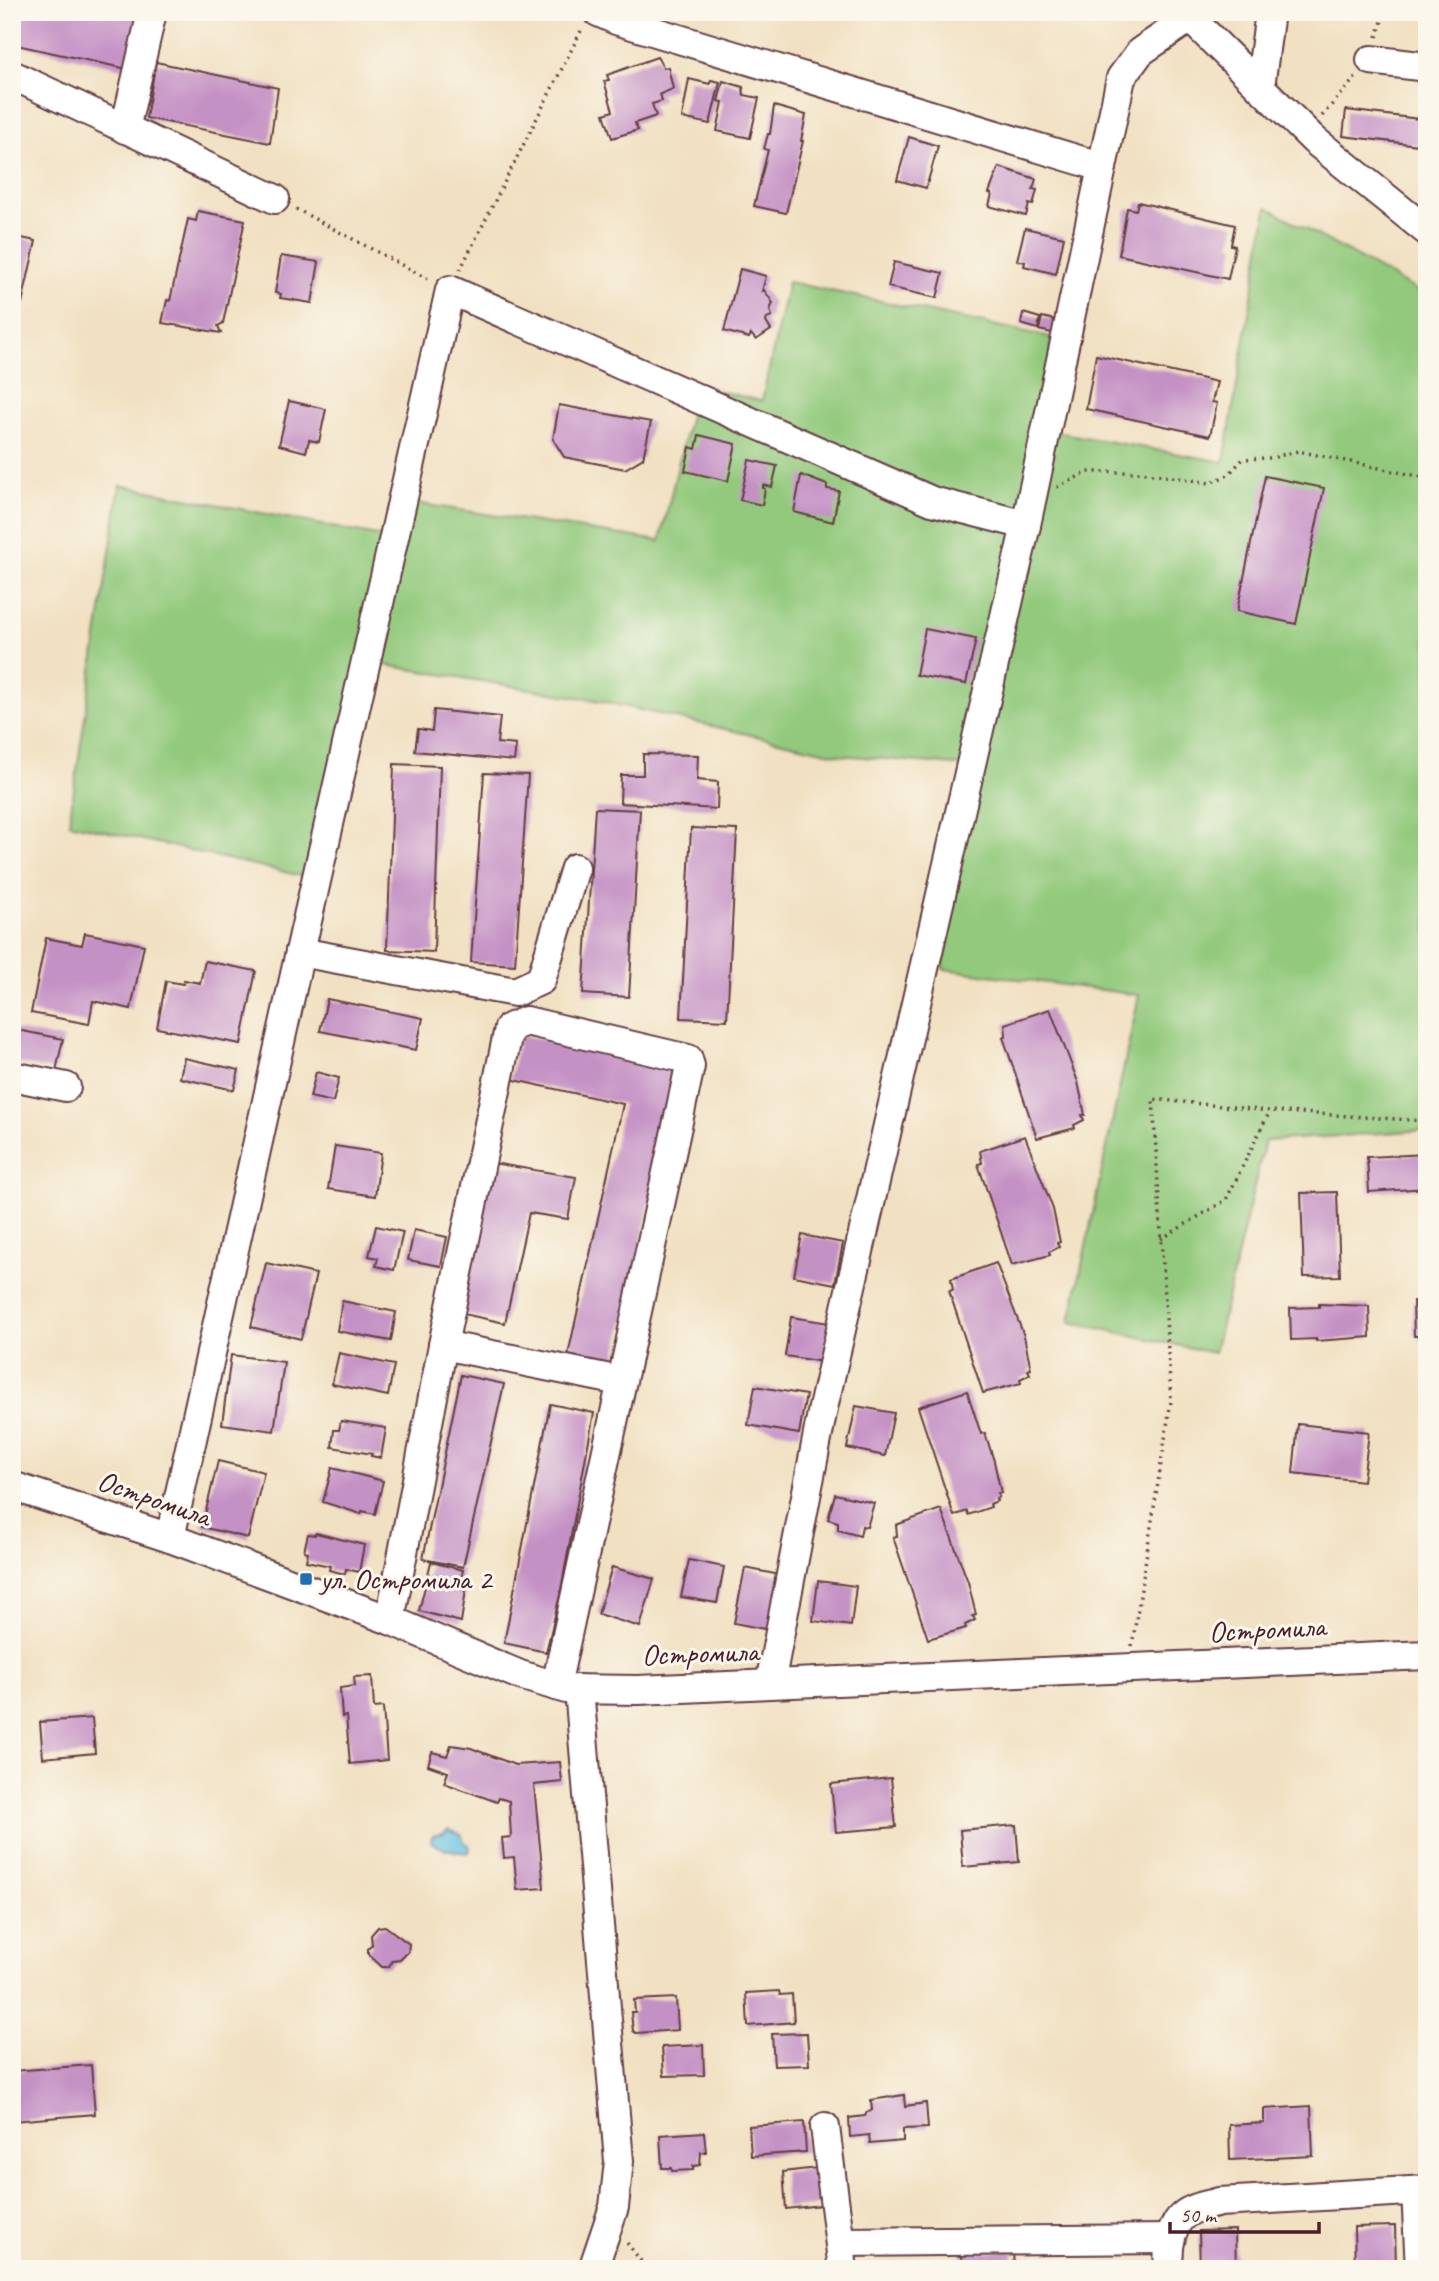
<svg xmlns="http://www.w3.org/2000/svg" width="1439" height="2281" font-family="Caveat,sans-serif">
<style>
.green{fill:#92c97c;stroke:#6e7454;stroke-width:2}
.water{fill:#67c4e5;stroke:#587288;stroke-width:2}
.building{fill:#c491c5}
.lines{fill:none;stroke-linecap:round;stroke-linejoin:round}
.minor-casing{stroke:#633c42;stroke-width:32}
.path{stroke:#633c42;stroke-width:3.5;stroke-dasharray:2 5;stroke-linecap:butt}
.minor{stroke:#fff;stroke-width:28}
.poi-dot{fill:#1f6fb2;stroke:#fbf7ec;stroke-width:2.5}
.labels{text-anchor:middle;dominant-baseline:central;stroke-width:6;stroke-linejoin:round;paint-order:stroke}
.street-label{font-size:30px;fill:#4a1f2b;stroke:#fbf7ec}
.poi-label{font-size:30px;fill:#4a1f2b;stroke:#fbf7ec;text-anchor:start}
</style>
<rect width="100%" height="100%" fill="#fbf7ec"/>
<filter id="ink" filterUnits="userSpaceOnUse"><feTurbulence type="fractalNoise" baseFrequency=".0143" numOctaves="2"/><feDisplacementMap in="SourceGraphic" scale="14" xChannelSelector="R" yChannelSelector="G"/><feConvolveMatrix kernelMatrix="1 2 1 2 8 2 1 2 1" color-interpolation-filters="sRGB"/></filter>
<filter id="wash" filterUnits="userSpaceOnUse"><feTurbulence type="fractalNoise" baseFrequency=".00686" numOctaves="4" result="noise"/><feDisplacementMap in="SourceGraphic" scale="28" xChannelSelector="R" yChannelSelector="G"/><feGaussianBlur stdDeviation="1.57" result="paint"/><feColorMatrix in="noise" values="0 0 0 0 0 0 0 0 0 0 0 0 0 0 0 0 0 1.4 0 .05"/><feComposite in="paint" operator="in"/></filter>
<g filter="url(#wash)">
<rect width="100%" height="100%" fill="#f1e0c1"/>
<!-- green -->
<path class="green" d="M1267,207l160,89v834l-162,11 -51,212 -144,-31 69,-327 -196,-26 34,-202 -137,-12 -239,-54 -222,-37 -60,216 -250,-57 51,-338 272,54 9,-38 259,40 37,-155 65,15 26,-119 262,55 6,95 168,30z"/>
<!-- water -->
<path class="water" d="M448,1829l13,5 3,8 5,3 1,6 -3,2 -22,-4 -13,-6 -1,-4 2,-4 10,-2z"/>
<g id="blocks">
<!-- building -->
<g class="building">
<path d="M13,12h116l12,3 -9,55 -120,-26z"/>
<path d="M657,57l7,11 4,-1 5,22 -13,5 2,7 -10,3 4,12 -21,7 3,7 -26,8 -8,-24 9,-3 -9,-30 5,-1 -2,-5z"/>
<path d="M156,62l122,26 -8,55 -124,-25z"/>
<path d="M689,79l21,5 1,-4 9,2 -10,42 -28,-6z"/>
<path d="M723,81l20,6 1,8 15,3 -9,40 -33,-7 6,-29 -5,-1z"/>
<path d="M774,106l32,9 -5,26h2l-17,72 -32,-7 14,-56 -4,-1 4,-15h2z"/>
<path d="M1346,110l81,10v26l-84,-10z"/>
<path d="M909,137l29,9 -12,42 -29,-8z"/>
<path d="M999,167l37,12 -3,10 4,1 -4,15 -4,-1 -3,12 -37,-10 3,-12 -3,-1z"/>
<path d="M1138,202l97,23 -4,20 4,1 -7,33 -109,-24 8,-47 9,2z"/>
<path d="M198,211l47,9 -22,103 -5,3 3,7 -59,-10 5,-23 3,1 18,-82 8,2z"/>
<path d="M1025,228l39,9 -8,37 -32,-8 1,-4 -8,-2z"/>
<path d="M12,236l24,5 -14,62 -10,-2z"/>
<path d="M281,256l38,6 -7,41 -32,-5 1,-4 -6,-1z"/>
<path d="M894,262l49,11 -6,25 -49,-11z"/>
<path d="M740,269l26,7 -4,15 2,-1 9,13 -3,7 2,6 -5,2 -1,4 5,8 -15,10 -5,-6 -2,4 -25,-7z"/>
<path d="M1023,313l17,5 -2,11 -17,-5z"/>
<path d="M1042,317l18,4 -3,13 -18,-4z"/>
<path d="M1096,355l121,27 -5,20 5,1 -7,33 -124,-27z"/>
<path d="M289,401l37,8 -7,33 -10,-2 -3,12 -27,-7z"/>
<path d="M559,405l92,17 -8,36 -18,11 -61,-12 -11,-18z"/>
<path d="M699,435l37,9 -8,37 -43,-10 5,-24 6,2z"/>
<path d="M749,460l28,6 -5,21 -9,-2v3l2,1 -3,16 -22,-5z"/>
<path d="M801,475l26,10v4l12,2 -6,31 -39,-10z"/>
<path d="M1265,476l59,12 -28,136 -59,-13z"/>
<path d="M925,629l51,10 -10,45 -50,-9z"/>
<path d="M434,710l66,7 -3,26 19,2 -2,16 -99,-10 3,-22 14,2z"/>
<path d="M643,754l55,1 -1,25 21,2 -1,27 -97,-6 1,-28h22z"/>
<path d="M394,764l46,2 -6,186 -47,-2z"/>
<path d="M484,773l44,2 -13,190 -44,-3z"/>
<path d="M595,808l45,2 -11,187 -46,-3z"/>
<path d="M12,815l5,1 -4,18h-1z"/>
<path d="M691,828l46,2 -10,190 -46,-2z"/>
<path d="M85,933l59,12 -13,64 -38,-8 -4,23 -58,-11 15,-75 36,7z"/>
<path d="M205,961l51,10 -15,73 -84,-16 9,-47 17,3 1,-4 16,3z"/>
<path d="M327,999l96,19 -7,32 -96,-19z"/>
<path d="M1050,1009l28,73 7,33h-3l2,5 -10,5 1,3 -38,10 -34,-101 3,-1 -1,-12z"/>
<path d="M12,1029l51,10 -7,32 -44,-9z"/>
<path d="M520,1035l159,34 -65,296 -46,-10 55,-251 -113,-25z"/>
<path d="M184,1058l55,12 -5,20 -54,-12z"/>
<path d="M316,1072l23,6 -6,24 -23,-5z"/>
<path d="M1025,1136l28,73 7,33 -3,1 2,4 -10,5 1,3 -38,10 -34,-101 4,-1 -2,-12z"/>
<path d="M335,1146l46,7 -6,43 -47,-7z"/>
<path d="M1427,1154v34l-58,4 -2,-35z"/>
<path d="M493,1163l83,14 -8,42 -39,-6 -24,110 -46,-10z"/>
<path d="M1337,1192l3,84 -36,1 -3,-84z"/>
<path d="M376,1226l27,6 -9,38 -18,-4 2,-8 -9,-2z"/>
<path d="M414,1230l33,7 -6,29 -33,-6z"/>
<path d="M802,1235l41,8 -8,41 -41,-8z"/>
<path d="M266,1263l50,11 -15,65 -50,-12z"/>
<path d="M996,1263l28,73 7,33 -3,1 2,4 -10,5 1,4 -38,10 -34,-102 4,-1 -2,-11z"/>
<path d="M342,1301l54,11 -5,29 -54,-10z"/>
<path d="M1413,1301h14v40h-7v-5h-6z"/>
<path d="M1319,1304l50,2 1,31 -54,4v-2l-25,1 -1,-32 29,-1z"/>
<path d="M791,1317l45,7 -6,39 -45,-7z"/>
<path d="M339,1353l55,12 -6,31 -56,-12z"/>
<path d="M231,1355l53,7 -10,69 -52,-7z"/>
<path d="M461,1375l43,9 -41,183 -40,-8z"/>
<path d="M755,1386l51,9 -7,39 -51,-9z"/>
<path d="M967,1391l14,43 4,-1 9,28 7,32h-3l1,4 -3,1 1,3 -7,3 1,3 -23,8 -1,-4 -13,5 -36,-109z"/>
<path d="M550,1404l44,9 -34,182 -14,57 -42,-9z"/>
<path d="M856,1406l38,7 -9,43 -38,-8z"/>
<path d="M341,1421l45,7 -5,30 -10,-2 1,-2 -40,-7 2,-17h5z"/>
<path d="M1298,1424l71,8 -6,49 -70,-8z"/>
<path d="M218,1461l46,11 -16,66 -46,-11z"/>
<path d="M332,1468l51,13 -8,33 -13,-3 -1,3 -38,-12z"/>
<path d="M835,1494l39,9 -7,24 -5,-1 -2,10 -22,-6v-8l-10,-3z"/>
<path d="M941,1509l27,73 8,33 -3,1 2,4 -10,5 1,3 -38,11 -35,-102 4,-1 -1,-11z"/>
<path d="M316,1533l48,12 -5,27 -13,-3 -1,5 -16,-4 1,-4 -24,-5 2,-9 -4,-1 4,-17 7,1z"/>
<path d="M689,1560l35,7 -7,36 -36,-6z"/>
<path d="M431,1562l32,8 -4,19 7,1 -5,32 -42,-11z"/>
<path d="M612,1567l42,12 -14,48 -42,-13z"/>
<path d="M745,1568l35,7 -10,55 -36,-7z"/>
<path d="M818,1581l38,5 -5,40 -38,-5z"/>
<path d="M372,1676l2,32 9,-1 4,53 -37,4 -4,-48 -4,1 -2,-29 15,-2 -1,-9z"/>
<path d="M92,1718l3,35 -52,5 -3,-36z"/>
<path d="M451,1745l20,3 44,17 45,-3 2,20 -28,3 10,103 -27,2 -3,-33 -10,1 -2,-20 9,-1 -2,-36 -10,-3 -2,4 -53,-19 4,-11 -20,-7 4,-13 15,4z"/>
<path d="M891,1778l5,49 -60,5 -5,-48z"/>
<path d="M1016,1825l3,37 -56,5 -3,-37z"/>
<path d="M385,1926l24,18 -1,8 -8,8 -8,1 -4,6h-6l-14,-13v-5l4,-4 -1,-10 7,-8z"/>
<path d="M779,1991l1,4 12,-1 2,28 -46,4 -2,-33z"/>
<path d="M676,1998l2,32 -42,3 -3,-2 -2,-19h4l-1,-12z"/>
<path d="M807,2033l2,32 -35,1 -2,-32z"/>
<path d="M703,2045l1,30 -40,1 -2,-29z"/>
<path d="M91,2065l4,49 -82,7 -1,-50z"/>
<path d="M904,2095l1,11 21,-3 2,25 -25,1v12l-33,3 -1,-9 -19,2 -1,-19 16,-2 2,-4 5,-2 -1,-10z"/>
<path d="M1311,2106l2,50 -83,4 -1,-35 35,-2v-14z"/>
<path d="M804,2122l2,30 -55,4 -2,-30z"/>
<path d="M704,2132l2,20h-5l-1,13 -7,1v4l-21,1 -1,-3h-9l-2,-33z"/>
<path d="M817,2168l4,37 -35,4 -3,-37z"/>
<path d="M1395,2226l1,43h-41l-1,-42z"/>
<path d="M1235,2230l1,38 -36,1 -1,-38z"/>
<path d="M1013,2250l1,19h-52l-1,-15z"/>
</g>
</g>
</g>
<g filter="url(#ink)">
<use href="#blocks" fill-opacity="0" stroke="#633c42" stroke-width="2"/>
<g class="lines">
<!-- minor casing -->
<g class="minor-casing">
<g id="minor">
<path d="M598,12l18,8 486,147"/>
<path d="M1184,12l130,128 113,91"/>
<path d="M1371,60l56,7"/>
<path d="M12,75l263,124"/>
<path d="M1260,87l10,-75"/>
<path d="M125,129l27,-117"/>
<path d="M300,952l215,40 26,-12 34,-112"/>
<path d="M12,1076l54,11"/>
<path d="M443,1345l177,36"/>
<path d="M12,1486l158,52 220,82 130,55 46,14 72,1 789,-35"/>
<path d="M170,1538l130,-586 150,-662 482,211 94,24"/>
<path d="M390,1620l53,-275 66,-317 17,-7 162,38 2,7 -134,620"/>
<path d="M770,1684l53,-276 203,-883 95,-447 19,-26 50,-34"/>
<path d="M579,1689l40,472 -5,46 -21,62"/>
<path d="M825,2127l18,142"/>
<path d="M1416,2191l4,78"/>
<path d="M840,2242l330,-3"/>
<path d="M1169,2269c-2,-21 1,-50 23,-59 8,-4 18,-5 27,-8l208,-12"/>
</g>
</g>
<!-- path -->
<g class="path">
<path d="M1377,37l8,-25"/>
<path d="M1322,116l34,-39"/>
<path d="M296,209l136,72"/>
<path d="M460,270l123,-243"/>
<path d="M1057,487l31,-15h53l69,11 18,-8 15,-16 28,-1 27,-7 129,27"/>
<path d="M1161,1239l65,-39 44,-89"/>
<path d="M1132,1646l39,-245 -18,-302 117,12 157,10"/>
<path d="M627,2243l20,26"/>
</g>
<!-- minor -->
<use href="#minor" class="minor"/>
</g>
</g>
<!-- markers -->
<rect class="poi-dot" x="299" y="1572" width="14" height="14" rx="3.5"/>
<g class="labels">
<!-- street labels -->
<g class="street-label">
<text transform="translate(154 1498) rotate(19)">Остромила</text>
<text transform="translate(1267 1629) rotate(-3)">Остромила</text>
<text transform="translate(700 1653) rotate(-2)">Остромила</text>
</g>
<!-- poi labels -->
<g class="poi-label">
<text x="320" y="1579">ул. Остромила 2</text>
</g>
</g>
<!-- margin -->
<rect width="1439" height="2281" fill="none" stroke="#fbf7ec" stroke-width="42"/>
<!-- scale -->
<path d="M1170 2222v10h149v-10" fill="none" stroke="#4a1f2b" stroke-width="3.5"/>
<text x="1180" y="2222" font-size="21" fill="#4a1f2b" stroke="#fbf7ec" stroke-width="5" paint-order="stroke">50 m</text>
</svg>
